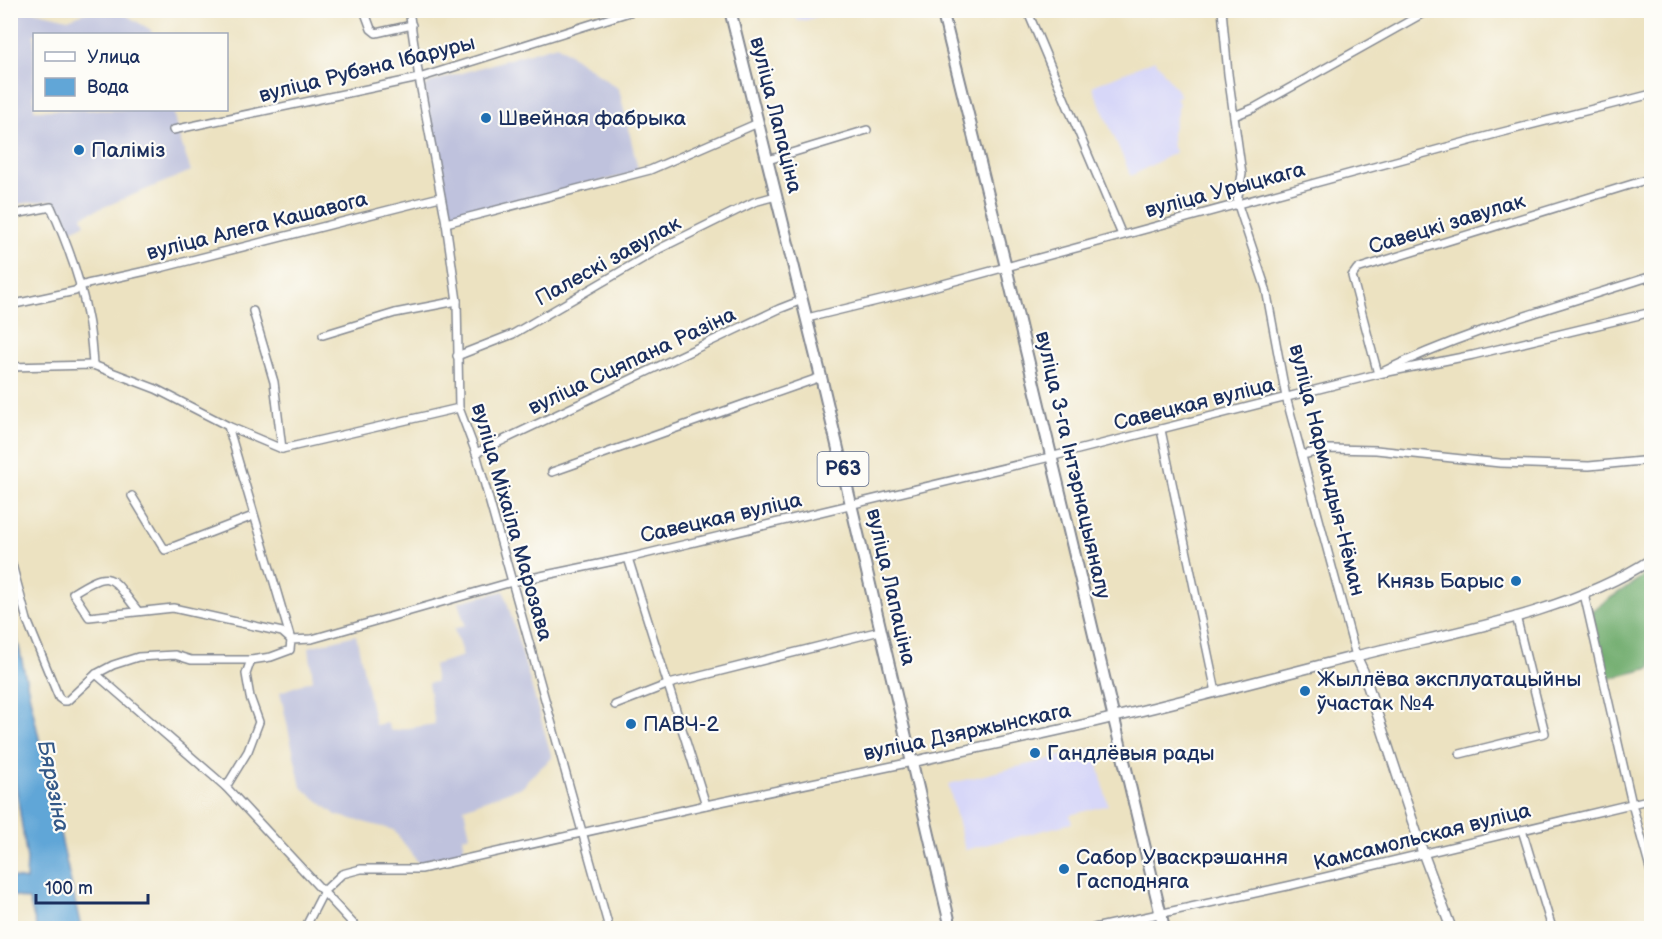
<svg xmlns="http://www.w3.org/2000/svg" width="1662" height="939" font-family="'Balsamiq Sans',sans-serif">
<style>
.built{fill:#d7d7f8}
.industrial{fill:#bfc2dd}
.forest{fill:#6daa6b;stroke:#446c64;stroke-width:1.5}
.water{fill:#61a6d7;stroke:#3e6a9a;stroke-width:1.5}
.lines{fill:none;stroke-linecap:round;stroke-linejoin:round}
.minor-casing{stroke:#848890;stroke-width:10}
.tertiary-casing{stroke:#848890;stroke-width:12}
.primary-casing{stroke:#848890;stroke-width:14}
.minor{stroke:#fff;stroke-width:7}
.tertiary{stroke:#fff;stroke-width:9}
.primary{stroke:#fff;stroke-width:10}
.poi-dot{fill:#1f6fb2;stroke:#fdfcf7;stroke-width:2}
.labels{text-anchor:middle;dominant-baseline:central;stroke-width:4.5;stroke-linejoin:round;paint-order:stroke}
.shield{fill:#fdfcf7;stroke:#5f6c8c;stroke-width:1.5}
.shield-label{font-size:20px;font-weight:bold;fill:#1b2f5e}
.street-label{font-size:21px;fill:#1b2f5e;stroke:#fdfcf7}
.poi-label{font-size:21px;fill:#1b2f5e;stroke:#fdfcf7;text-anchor:start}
.water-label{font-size:22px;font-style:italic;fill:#345988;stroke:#fdfcf7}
</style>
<rect width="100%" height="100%" fill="#fdfcf7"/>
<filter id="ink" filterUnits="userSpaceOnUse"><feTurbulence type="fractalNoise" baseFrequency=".0167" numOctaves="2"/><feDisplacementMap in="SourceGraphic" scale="12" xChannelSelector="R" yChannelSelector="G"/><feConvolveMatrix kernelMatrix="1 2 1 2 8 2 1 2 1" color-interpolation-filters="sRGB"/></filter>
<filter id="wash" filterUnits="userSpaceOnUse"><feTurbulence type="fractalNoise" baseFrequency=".008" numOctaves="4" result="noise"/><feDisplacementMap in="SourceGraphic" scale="24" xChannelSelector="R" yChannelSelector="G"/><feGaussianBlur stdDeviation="1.35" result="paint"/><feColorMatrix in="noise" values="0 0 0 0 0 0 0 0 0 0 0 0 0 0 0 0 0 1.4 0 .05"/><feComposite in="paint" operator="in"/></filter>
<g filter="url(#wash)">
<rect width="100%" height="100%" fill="#ece2c1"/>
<!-- built -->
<g class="built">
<path d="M793,11v-1l42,1 -28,9 -10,1z"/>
<path d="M1155,60l26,36 -5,1 3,7 -7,30 1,14 3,4 -45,24 -39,-90z"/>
<path d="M1094,748l14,57 -38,10 2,8 -107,27 -17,-66z"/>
</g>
<!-- industrial -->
<g class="industrial">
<path d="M10,11h24l34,8 22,-8h29l32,19 1,4h-118v76h139l5,24 13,37 -109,45 3,8 -18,8 -14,-32 -42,5z"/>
<path d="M557,45l62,44 19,80 -11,6 -177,43 -26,-129 4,-6z"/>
<path d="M504,591l48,167 -24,21 -4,7 -60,22 6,27 -8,3 3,15 -46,11 -25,-34 -58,-15 -35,-28 -21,-95 33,-12 -4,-33 47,-12 19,90 12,-2 4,8 44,-7 -7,-41 8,-1 -3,-17 30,-9 -9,-27 11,-4 -7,-23z"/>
</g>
<!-- forest -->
<path class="forest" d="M1651,571v97l-44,11 -16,-68z"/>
<!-- water -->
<path class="water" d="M11,597l2,7 -1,12 69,312h-44l-8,-28 -18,-5v-18l15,3 1,-20 -17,-114z"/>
</g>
<g filter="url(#ink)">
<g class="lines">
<!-- minor casing -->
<g class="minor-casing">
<g id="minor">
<path d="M364,10l7,19 5,4 36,-8"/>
<path d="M409,10l10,68 27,145 11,78 2,107 17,45 133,475"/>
<path d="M1027,10l95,225"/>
<path d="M1222,10l6,64 14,100 -5,28 29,87 20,108 70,259"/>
<path d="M1234,116l20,-8 175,-98"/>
<path d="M173,130l246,-52 217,-68"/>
<path d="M768,160l99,-30"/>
<path d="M1652,178l-295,91 -5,7 26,98c86,-43 181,-68 274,-98"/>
<path d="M10,215l41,-8c16,36 30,73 37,112 3,15 4,31 5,46"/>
<path d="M446,223l204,-53 108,-47"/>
<path d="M10,305l65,-14 6,-5 6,-2 77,-17 276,-70"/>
<path d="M253,311l21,71 8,67"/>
<path d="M807,318l107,-26 585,-159 153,-39"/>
<path d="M323,335l72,-22 62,-12"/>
<path d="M457,356l56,-22 148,-86 93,-46 22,-6"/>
<path d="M10,367l83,-2 63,24 72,37 54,23 177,-41"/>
<path d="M228,426l63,214"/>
<path d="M1161,430l55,262"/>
<path d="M476,453l303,-144 23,-9"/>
<path d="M1302,455l27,-6 47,1 124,13 89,3 63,-6"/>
<path d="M552,472l269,-95"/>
<path d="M132,496l33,54 88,-34"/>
<path d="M10,557l17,63 32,78 4,3h4l29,-27 17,-9 25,-8 37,-2 16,5h60l20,-3 19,-7 1,-10 21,-1 200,-57 116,-24 422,-101 328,-83 95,-19 179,-43"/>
<path d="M628,558l78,247"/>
<path d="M1584,594l48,210 20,72"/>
<path d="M138,611c-27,-33 -24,-44 -65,-18l16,24 84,-9 109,24 9,8"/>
<path d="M96,674l130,113 131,141"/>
<path d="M615,705l54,-21 211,-53"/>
<path d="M1460,754l85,-21 -29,-117"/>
<path d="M226,787l22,-36 11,-29 -9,-25 -4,-23 5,-14"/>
<path d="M1522,830l30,98"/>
<path d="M305,928l19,-37 18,-17 19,-5h60l285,-64 206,-43"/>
<path d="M1094,928l198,-43 360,-86"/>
</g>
</g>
<!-- tertiary casing -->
<g class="tertiary-casing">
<g id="tertiary">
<path d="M1356,656l7,15 60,182 28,75"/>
<path d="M912,762c67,-15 135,-28 203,-45 81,-19 161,-41 241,-61 96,-24 212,-42 296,-97"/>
</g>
</g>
<!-- primary casing -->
<g class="primary-casing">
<g id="primary">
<path d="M730,10l91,367 130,551"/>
<path d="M942,10l64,257 158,661"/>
</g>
</g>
<!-- minor -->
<use href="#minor" class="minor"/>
<!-- tertiary -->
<use href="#tertiary" class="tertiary"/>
<!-- primary -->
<use href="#primary" class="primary"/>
</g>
</g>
<!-- markers -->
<g class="poi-dot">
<circle cx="486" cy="118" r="6"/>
<circle cx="79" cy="150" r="6"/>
<circle cx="1516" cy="581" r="6"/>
<circle cx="1305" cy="691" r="6"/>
<circle cx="631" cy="724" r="6"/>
<circle cx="1035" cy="753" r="6"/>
<circle cx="1064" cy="869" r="6"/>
</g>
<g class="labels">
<!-- shield labels -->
<rect class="shield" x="817.5" y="452" width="51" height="34" rx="4.5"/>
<g class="shield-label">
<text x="843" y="469">Р63</text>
</g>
<!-- street labels -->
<g class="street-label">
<text transform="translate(367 69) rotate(-14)">вуліца Рубэна Ібаруры</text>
<text transform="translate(776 115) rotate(76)">вуліца Лапаціна</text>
<text transform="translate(1225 190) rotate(-15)">вуліца Урыцкага</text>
<text transform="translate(1447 224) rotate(-17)">Савецкі завулак</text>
<text transform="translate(257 226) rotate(-14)">вуліца Алега Кашавога</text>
<text transform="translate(608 261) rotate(-29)">Палескі завулак</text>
<text transform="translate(632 361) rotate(-25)">вуліца Сцяпана Разіна</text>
<text transform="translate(1194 404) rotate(-14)">Савецкая вуліца</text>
<text transform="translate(1073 465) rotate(77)">вуліца 3-га Інтэрнацыяналу</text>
<text transform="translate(1327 470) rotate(76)">вуліца Нармандыя-Нёман</text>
<text transform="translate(721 518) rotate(-13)">Савецкая вуліца</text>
<text transform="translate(512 522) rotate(74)">вуліца Міхаіла Марозава</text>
<text transform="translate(891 587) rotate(77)">вуліца Лапаціна</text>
<text transform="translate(967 732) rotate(-12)">вуліца Дзяржынскага</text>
<text transform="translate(1422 837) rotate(-14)">Камсамольская вуліца</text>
</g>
<!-- poi labels -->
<g class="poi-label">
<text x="498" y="118">Швейная фабрыка</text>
<text x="91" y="150">Паліміз</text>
<text x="1504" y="581" text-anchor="end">Князь Барыс</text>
<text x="1317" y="679">Жыллёва эксплуатацыйны<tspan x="1317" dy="24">ўчастак №4</tspan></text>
<text x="643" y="724">ПАВЧ-2</text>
<text x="1047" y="753">Гандлёвыя рады</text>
<text x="1076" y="857">Сабор Уваскрэшання<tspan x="1076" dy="24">Гасподняга</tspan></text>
</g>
<!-- water labels -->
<g class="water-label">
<text transform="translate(53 786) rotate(79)">Бярэзіна</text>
</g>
</g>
<!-- margin -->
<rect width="1662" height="939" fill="none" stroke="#fdfcf7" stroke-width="36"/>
<!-- legend -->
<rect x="33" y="33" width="195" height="78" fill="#fdfcf7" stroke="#a3aaba" stroke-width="1.5"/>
<rect x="45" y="52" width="30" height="9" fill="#ffffff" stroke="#a3aaba" stroke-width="1.5"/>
<text x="87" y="63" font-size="18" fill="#1b2f5e">Улица</text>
<rect x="45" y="78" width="30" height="18" fill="#61a6d7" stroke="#a3aaba" stroke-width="1.5"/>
<text x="87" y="93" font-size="18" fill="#1b2f5e">Вода</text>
<!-- scale -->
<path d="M36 894v9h112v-9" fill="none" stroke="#1b2f5e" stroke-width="3"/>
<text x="45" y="894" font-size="18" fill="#1b2f5e" stroke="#fdfcf7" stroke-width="4.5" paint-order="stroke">100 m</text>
</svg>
